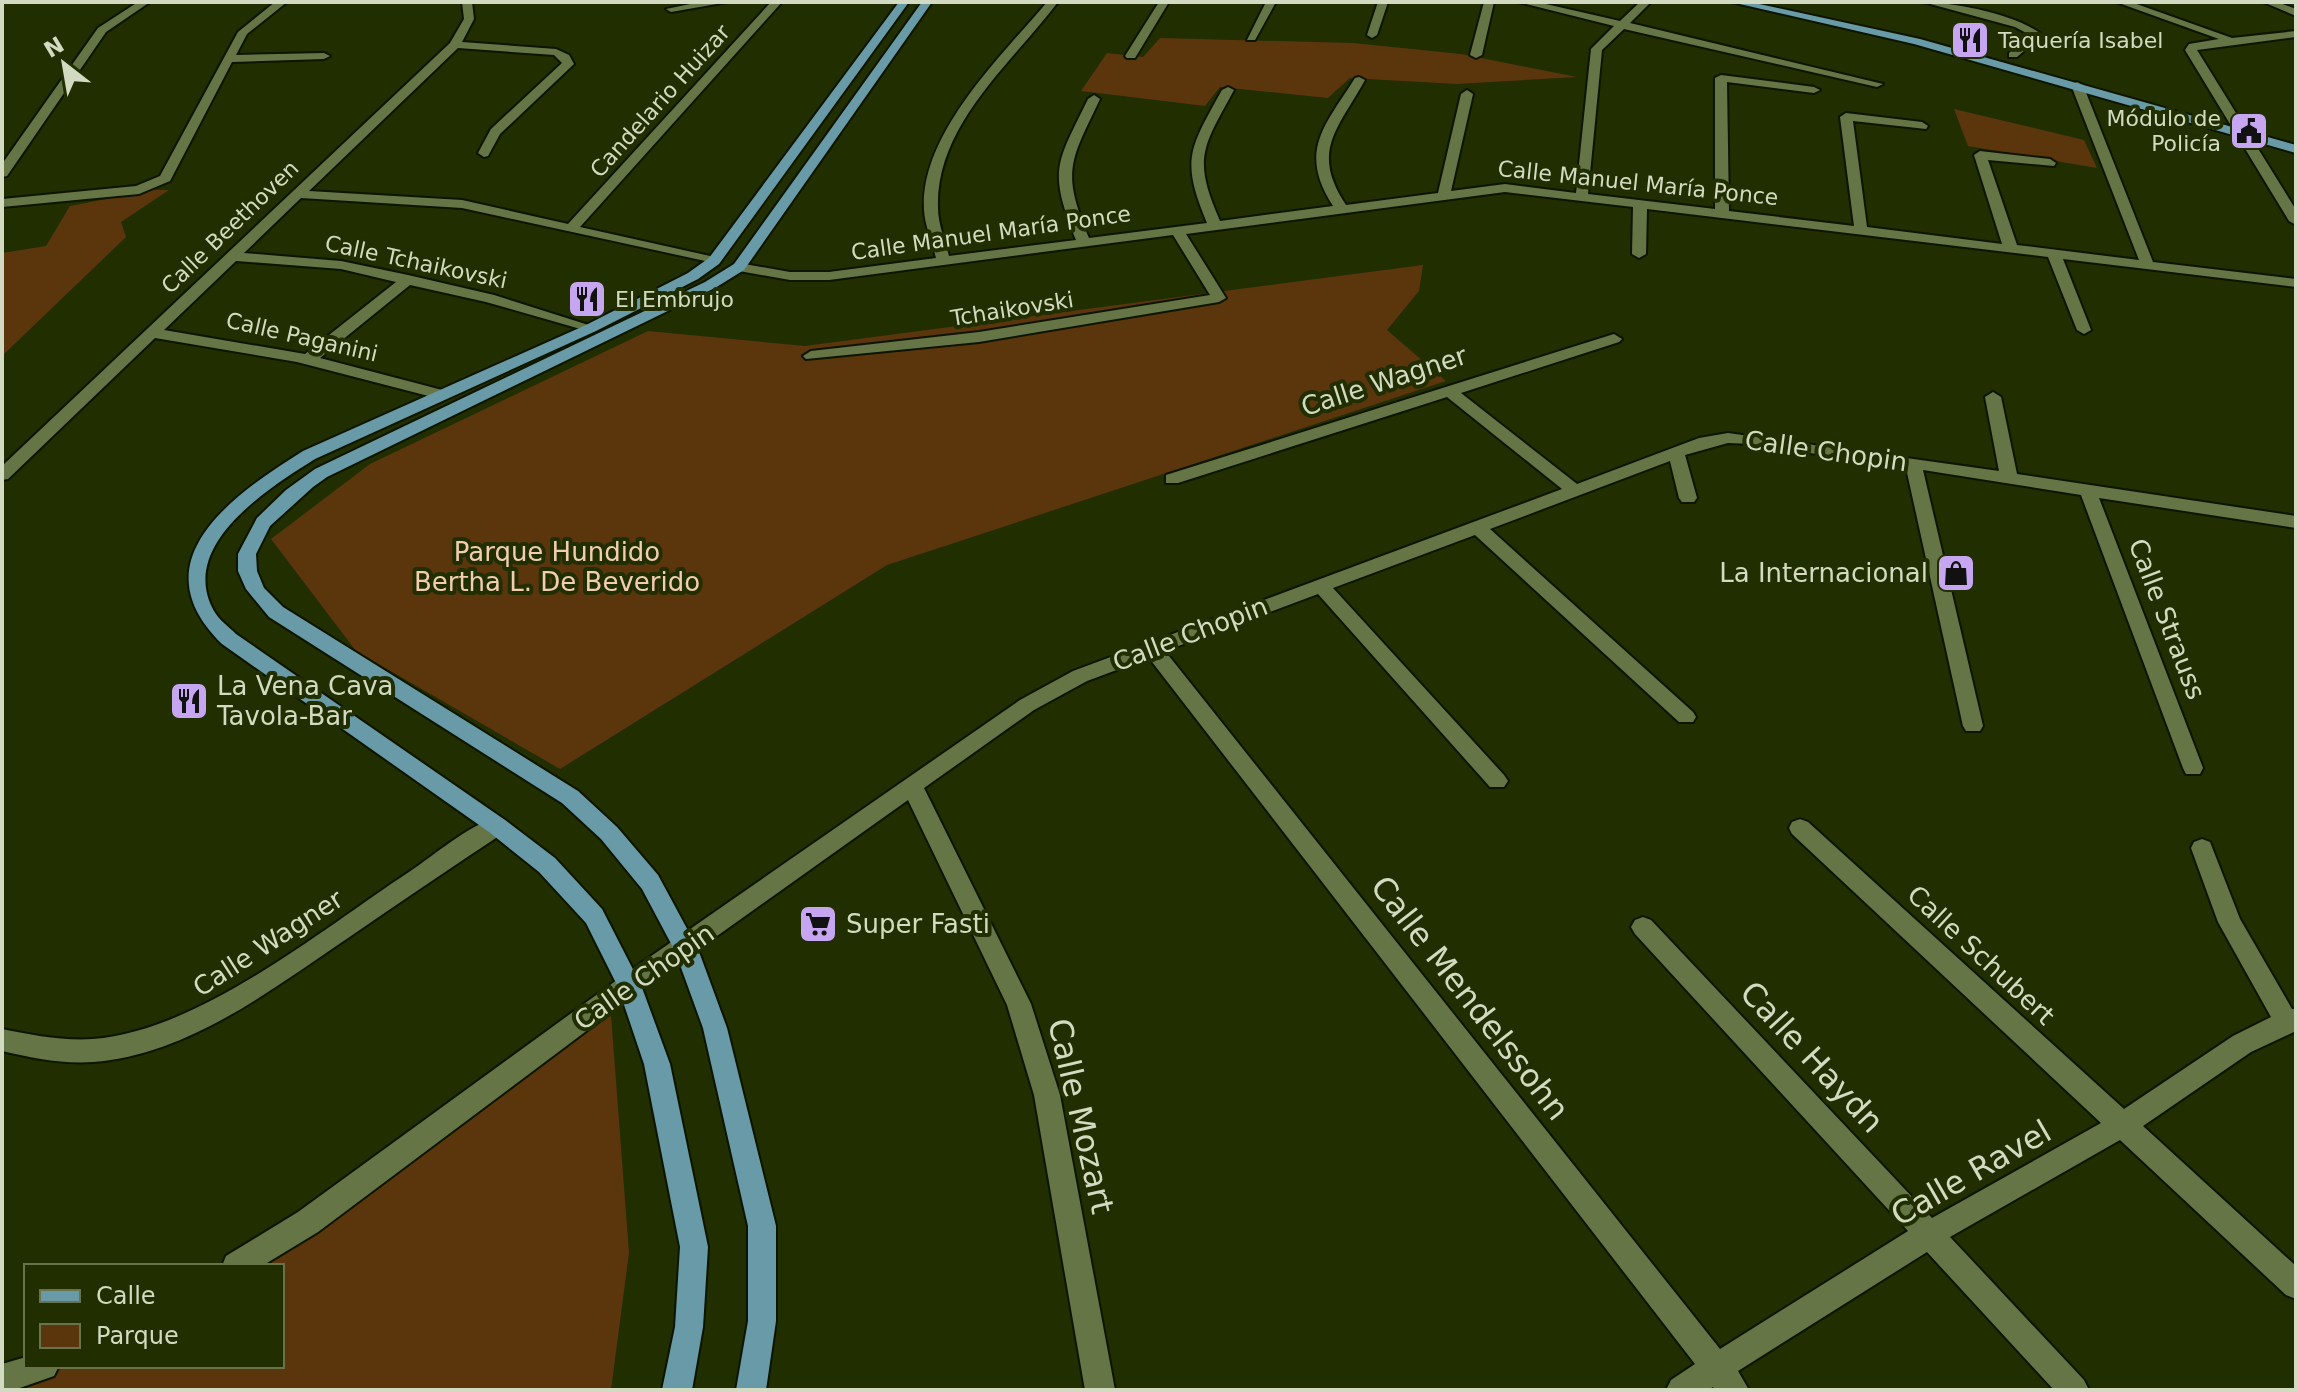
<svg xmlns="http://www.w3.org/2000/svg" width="2298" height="1392" font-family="'DejaVu Sans',sans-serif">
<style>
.green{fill:#5b360c}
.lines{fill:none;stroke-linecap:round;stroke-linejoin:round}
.minor-casing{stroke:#0d1400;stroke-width:4}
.major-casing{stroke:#0d1400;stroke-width:4}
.minor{fill:#657546;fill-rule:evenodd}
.major{fill:#699aa7;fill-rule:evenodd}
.labels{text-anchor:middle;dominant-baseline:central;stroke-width:8;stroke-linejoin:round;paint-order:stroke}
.far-poi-label{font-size:22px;fill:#d2dbc2;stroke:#212e00;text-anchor:start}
.far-street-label{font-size:22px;fill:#d2dbc2;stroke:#212e00}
.street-label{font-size:26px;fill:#d2dbc2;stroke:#212e00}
.park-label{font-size:26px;fill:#f2ceaf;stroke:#212e00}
.poi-label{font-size:26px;fill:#d2dbc2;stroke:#212e00;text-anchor:start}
.near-street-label{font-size:32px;fill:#d2dbc2;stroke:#212e00}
</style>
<rect width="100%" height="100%" fill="#212e00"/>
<!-- green -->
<g class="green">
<path d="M1160,38l193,5 108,11 116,23 -120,7 -107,-6 -22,20 -108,-11 -15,19 -124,-15 26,-38 36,4z"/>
<path d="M1954,109l130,31 13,28 -129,-22z"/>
<path d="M153,190h16l-48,32 5,15 -124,119v-103l44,-7 24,-40z"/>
<path d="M1423,265l-4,26 -32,39 59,51 -559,184 -327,204 -204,-118 -85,-112 99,-75 278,-133 157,15z"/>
<path d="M611,1015l18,238 -18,137h-589l-13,-4 37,-20h236v-100h-66z"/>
</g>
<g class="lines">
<!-- minor casing -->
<g class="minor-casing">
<g id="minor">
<path d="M138,2h12l-44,30 -99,144 -5,1v-13l96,-136z"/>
<path d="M275,2h12l-40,32 -11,21 88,-2 6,3 -6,3 -92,3 -62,119 -31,13 -137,13v-8l134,-13 24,-10 78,-144z"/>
<path d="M462,2h10l2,17 -12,23 94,7 13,6 5,9 -74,70 -12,22 -4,1 -6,-4 13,-24 71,-66 -8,-8 -96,-7 -149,143 153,9 106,24 203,-222h11l-202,225 139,31v6l-257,-56 -161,-10 -57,55 97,8 67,14 86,20 104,33 -7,4 -105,-30 -76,-17 -90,73 126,33 2,3 -8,5 -143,-37 -142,-24 -147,141 -6,1v-14l448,-423 14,-24zM236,261l105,8 55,13 -91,72 -141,-24z"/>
<path d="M700,2h28l-57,10 -5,-3z"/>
<path d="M1047,2h11c-45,60 -123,123 -120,206 0,16 7,32 11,48l127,-16c-28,-71 -20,-75 12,-141l6,-4 6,4c-30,63 -39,72 -11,139l118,-15c-27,-64 -17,-75 15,-133l6,-3 6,3c-31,57 -42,68 -14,131l113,-15c-35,-55 -9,-79 22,-128l4,-1 6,3c-27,49 -55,71 -19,125l92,-12 23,-99 6,-4 6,4 -22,97 54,-7 71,9 15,-144 23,-23 -96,-24h19l83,19 20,-19h11l-21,21 253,61 -6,3 -253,-58 -22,21 -14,144 127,15v-131l6,-3 93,12 6,3 -6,3 -87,-11 2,129 125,15 -14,-109 6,-4 76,9 6,4 -2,3 -73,-8 14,106 135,17 -28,-89 6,-4 70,8 6,4 -2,3 -66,-6 29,85 122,15 -68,-175 6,-3 6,3 70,177 143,17v8l-233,-28 28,71 -7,4 -7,-4 -29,-73 -401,-48 -1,45 -7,4 -7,-4 1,-47 -128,-15 -319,42 40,64 -7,4 -240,40 -173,17 -3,-3 8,-5 168,-19 231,-37 -37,-60 -344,45h-39l-51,-9 -7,-4 7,-4 51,9h39l107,-14c-4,-16 -11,-32 -12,-48 -4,-77 78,-154 123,-208z"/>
<path d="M1159,2h10l-34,56h-8l-2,-2z"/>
<path d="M1266,2h10l-21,38h-8z"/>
<path d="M1378,2h10l-11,33 -5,3 -5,-3z"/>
<path d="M1484,2h10l-12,53 -6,3 -6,-3z"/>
<path d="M1923,2c30,0 96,13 119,33l-25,22h-8v-4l21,-18 -15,-8z"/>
<path d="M2116,2h15l101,36 64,-7v6l-99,13 99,160v15l-7,-4 -104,-171 4,-6 30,-5z"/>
<path d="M2263,2h14l19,7v7z"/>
<path d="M1614,334l8,5 -3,3 -158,51 116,91 122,-46 29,-5 271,38 -14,-74 8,-5 8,5 16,77 279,42v12l-197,-30 104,270 -3,6h-14l-3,-6 -102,-273 -158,-25 60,256 -3,5h-14l-3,-5 -57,-258 -154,-24 -24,-1 -43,12 12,43 -3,4h-12l-3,-4 -9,-37 -180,68 203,183 3,5 -3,5h-14l-204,-187 -142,53 171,187 4,6 -4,6h-14l-172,-193 -153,57 555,698 188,-118 -273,-297 -4,-7 4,-7 8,-3 8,3 281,298 169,-95 -309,-289 -3,-6 3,-6 8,-3 8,3 316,287 109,-73 38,-19 -53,-95 -27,-74 3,-6 8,-3 8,3 30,77 52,90h4v22l-45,21 -108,74 153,140v33l-10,-4 -166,-155 -170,97 134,143 5,10h-35l-127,-138 -189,119 11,19h-34l-2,-3 -5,3h-42l5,-10 24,-16 -546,-706 -62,23 -53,29 -110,78 107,216 29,91 55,295h-30l-51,-295 -27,-90 -99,-205 -271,193 -319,239 -56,34h-40l4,-10 72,-44 323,-235 399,-277 53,-29 489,-182 -115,-92 -269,86h-12v-8z"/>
<path d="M497,817l8,3 3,6 -3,6c-53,35 -105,70 -157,106 -76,51 -160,117 -255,124 -32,2 -61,-4 -91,-11v-22c30,6 60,12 91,10 106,-8 228,-109 316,-167 27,-18 57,-45 88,-55z"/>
<path d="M26,1357v9h33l-5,10 -40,14h-12v-26z"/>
</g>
</g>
<!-- major casing -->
<g class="major-casing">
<g id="major">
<path d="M899,2h10l-190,262 -21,15 -102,52 -281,128c-46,29 -138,86 -101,152 5,9 15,16 22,23l269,186 50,38 47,51 39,76 29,79 38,183 -5,80 -11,63h-30l13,-63 5,-80 -36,-183 -26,-77 -32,-64 -47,-51 -50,-40 -267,-188c-85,-83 11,-149 81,-193l283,-126 102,-52 21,-15z"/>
<path d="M922,2h10l-188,268 -29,18 -388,189 -14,10 -43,39 -14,28 1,17 7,17 19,19 295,184 39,36 41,48 40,74 29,79 49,198v95l-10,69h-30l12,-69v-95l-45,-198 -28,-77 -33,-62 -41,-50 -39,-36 -293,-186 -23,-28 -8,-18v-17l19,-36 29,-28 29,-21 390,-187 29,-18z"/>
<path d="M1731,2h19l170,37 376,106v8l-382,-109z"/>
</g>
</g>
<!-- minor -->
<use href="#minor" class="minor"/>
<!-- major -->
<use href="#major" class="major"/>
</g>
<!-- icons -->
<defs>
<g id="restaurant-square" transform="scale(2)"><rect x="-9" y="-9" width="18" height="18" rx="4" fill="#c6a6f0" stroke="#212e00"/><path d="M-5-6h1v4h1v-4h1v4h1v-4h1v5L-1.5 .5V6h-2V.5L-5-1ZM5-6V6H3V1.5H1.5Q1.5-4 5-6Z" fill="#111"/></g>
<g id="civic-square" transform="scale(2)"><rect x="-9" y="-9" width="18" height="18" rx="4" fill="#c6a6f0" stroke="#212e00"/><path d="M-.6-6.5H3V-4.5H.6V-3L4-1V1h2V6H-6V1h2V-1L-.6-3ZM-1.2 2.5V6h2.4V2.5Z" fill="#111"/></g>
<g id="shop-square" transform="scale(2)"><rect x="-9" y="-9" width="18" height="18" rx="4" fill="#c6a6f0" stroke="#212e00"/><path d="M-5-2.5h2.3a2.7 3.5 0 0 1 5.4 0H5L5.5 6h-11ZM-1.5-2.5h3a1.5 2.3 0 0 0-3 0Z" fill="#111"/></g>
<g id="supermarket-square" transform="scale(2)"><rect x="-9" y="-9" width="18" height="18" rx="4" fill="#c6a6f0" stroke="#212e00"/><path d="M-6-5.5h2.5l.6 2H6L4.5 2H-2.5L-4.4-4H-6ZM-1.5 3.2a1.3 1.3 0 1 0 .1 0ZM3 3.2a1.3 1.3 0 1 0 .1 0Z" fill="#111"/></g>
</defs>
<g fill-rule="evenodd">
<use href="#restaurant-square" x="1970" y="40"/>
<use href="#civic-square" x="2249" y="131"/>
<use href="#restaurant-square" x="587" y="299"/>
<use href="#shop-square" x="1956" y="573"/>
<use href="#restaurant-square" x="189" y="701"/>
<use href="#supermarket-square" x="818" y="924"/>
</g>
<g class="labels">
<!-- far-poi labels -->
<g class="far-poi-label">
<text x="1998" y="40">Taquería Isabel</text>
<text x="2221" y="118" text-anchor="end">Módulo de<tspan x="2221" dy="25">Policía</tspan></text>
<text x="615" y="299">El Embrujo</text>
</g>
<!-- far-street labels -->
<g class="far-street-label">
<text transform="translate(660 101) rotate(-48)">Candelario Huizar</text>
<text transform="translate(1638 183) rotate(6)">Calle Manuel María Ponce</text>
<text transform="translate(230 227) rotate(-44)">Calle Beethoven</text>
<text transform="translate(991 233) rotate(-8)">Calle Manuel María Ponce</text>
<text transform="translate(416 262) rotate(12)">Calle Tchaikovski</text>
<text transform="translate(1012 309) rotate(-9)">Tchaikovski</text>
<text transform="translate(302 337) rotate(13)">Calle Paganini</text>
</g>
<!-- street labels -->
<g class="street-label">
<text transform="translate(1384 381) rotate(-18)">Calle Wagner</text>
<text transform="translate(1826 451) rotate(8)">Calle Chopin</text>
<text transform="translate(2167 619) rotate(69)">Calle Strauss</text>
<text transform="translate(1190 634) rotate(-21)">Calle Chopin</text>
<text transform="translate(268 943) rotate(-33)">Calle Wagner</text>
<text transform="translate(1981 955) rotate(43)">Calle Schubert</text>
<text transform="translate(644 977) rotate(-35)">Calle Chopin</text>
</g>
<!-- park labels -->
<g class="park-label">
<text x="557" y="552">Parque Hundido<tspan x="557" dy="30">Bertha L. De Beverido</tspan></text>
</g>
<!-- poi labels -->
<g class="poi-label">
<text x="1928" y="573" text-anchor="end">La Internacional</text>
<text x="217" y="686">La Vena Cava<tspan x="217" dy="30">Tavola-Bar</tspan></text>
<text x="846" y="924">Super Fasti</text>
</g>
<!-- near-street labels -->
<g class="near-street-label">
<text transform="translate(1470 998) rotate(52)">Calle Mendelssohn</text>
<text transform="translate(1812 1057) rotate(47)">Calle Haydn</text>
<text transform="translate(1081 1116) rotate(77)">Calle Mozart</text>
<text transform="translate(1971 1173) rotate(-30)">Calle Ravel</text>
</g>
</g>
<!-- border -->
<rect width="2298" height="1392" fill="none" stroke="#d2dbc2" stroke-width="8"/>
<!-- legend -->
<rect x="24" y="1264" width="260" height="104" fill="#212e00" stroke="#68734e" stroke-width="2"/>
<rect x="40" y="1290" width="40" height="12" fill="#699aa7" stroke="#68734e" stroke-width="2"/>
<text x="96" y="1304" font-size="24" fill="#d2dbc2">Calle</text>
<rect x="40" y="1324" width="40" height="24" fill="#5b360c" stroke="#68734e" stroke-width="2"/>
<text x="96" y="1344" font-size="24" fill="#d2dbc2">Parque</text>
<!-- north arrow -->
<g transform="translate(64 64) rotate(329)" stroke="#212e00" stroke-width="6" paint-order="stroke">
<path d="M0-6L14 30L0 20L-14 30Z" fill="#d2dbc2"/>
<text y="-12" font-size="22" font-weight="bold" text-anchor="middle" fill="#d2dbc2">N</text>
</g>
</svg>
